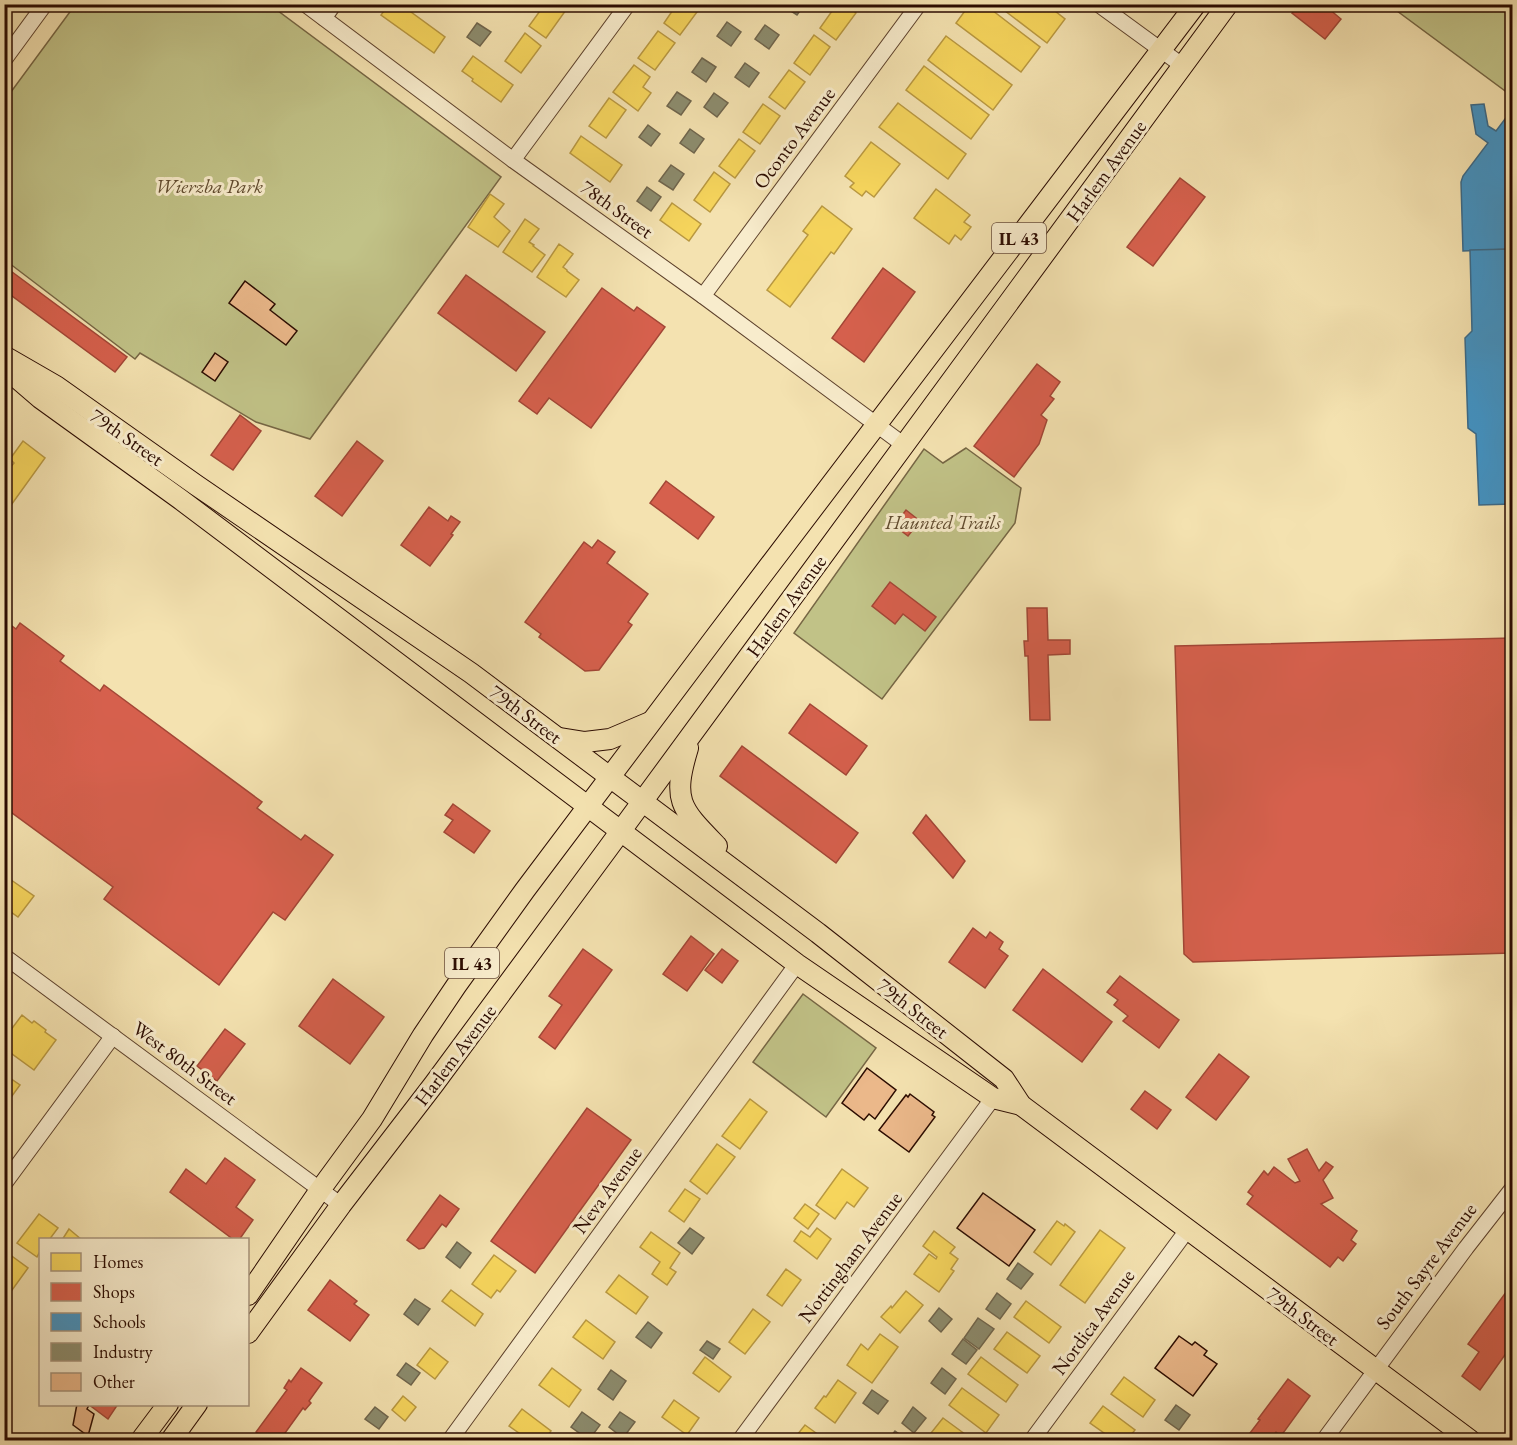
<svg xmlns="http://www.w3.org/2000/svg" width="1517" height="1445" font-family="'EB Garamond',serif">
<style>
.green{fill:#c1c287;stroke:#766644;stroke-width:1.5}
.homes{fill:#f6d55c;stroke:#b99840;stroke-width:1.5}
.shops{fill:#d6604d;stroke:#a34636;stroke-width:1.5}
.schools{fill:#4393c3;stroke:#3c6a88;stroke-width:1.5}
.industry{fill:#8c8c6e;stroke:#6f654d;stroke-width:1.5}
.building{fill:#ebb88a;stroke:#2b0b00;stroke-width:1.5}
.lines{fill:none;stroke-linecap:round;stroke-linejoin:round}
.minor-casing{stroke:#5d412c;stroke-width:17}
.major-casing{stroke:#2b0b00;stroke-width:22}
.minor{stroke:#f8eccc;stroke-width:15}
.major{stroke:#f4e2b0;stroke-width:20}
.labels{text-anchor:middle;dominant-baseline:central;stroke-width:6;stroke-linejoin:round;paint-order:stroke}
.shield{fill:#f8eccc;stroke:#684e3d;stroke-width:1.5}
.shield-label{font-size:18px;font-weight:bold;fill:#2b0b00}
.street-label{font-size:20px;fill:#2b0b00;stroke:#f8eccc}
.park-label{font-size:20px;font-style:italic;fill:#604b2f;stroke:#f8eccc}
</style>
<rect width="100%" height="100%" fill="#f4e2b0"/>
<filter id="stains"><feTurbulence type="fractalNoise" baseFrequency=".00333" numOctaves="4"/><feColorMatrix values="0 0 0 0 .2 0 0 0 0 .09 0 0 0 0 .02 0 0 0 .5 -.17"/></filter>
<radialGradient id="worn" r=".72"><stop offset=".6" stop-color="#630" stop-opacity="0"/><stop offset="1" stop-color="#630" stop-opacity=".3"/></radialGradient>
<!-- green -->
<g class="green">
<path d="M75,5h195l231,172 -191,262 -54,-17 -116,-69 -5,6 -130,-99v-160z"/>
<path d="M1389,5h123v91z"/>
<path d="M966,448l55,40 -6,35 -133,176 -88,-66 130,-184 19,14z"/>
<path d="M803,994l73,54 -50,69 -73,-55z"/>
</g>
<!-- homes -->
<g class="homes">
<path d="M389,4h11l45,33 -11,16 -53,-38z"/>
<path d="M545,4h13l8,6 -20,28 -17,-12z"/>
<path d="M677,4h18l5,4 -20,27 -16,-12z"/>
<path d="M837,4h8l11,9 -20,27 -16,-12z"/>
<path d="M970,4h14l56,43 -19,25 -65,-49z"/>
<path d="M996,4h50l19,15 -18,24z"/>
<path d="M658,31l17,12 -20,27 -17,-12z"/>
<path d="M525,33l16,13 -20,27 -16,-12z"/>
<path d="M814,35l16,12 -20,28 -16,-12z"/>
<path d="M946,36l66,49 -19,25 -65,-50z"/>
<path d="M473,56l40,29 -12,17 -29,-21 1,-2 -11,-8z"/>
<path d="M634,65l16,12 -7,10 8,6 -13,18 -25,-19z"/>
<path d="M924,66l65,49 -18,24 -65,-49z"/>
<path d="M789,70l16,12 -20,27 -16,-12z"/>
<path d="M609,98l17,12 -20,28 -17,-12z"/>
<path d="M898,103l68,51 -18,25 -69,-52z"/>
<path d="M763,104l17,12 -20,28 -17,-12z"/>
<path d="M581,136l41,29 -12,17 -40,-29z"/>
<path d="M739,139l16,12 -20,27 -16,-12z"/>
<path d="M871,142l29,22 -26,33 -8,-6 -4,5 -12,-9 4,-4 -9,-7z"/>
<path d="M714,172l16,12 -20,28 -16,-12z"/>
<path d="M936,189l34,26 -6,7 7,5 -10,13 -6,-5 -6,9 -35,-26z"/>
<path d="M490,194l14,10 -10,13 16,14 -12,16 -30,-20z"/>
<path d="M672,203l29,21 -12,17 -29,-21z"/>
<path d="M822,206l30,23 -18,25 -3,-2 -41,55 -23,-17 41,-55 -5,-4z"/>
<path d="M525,219l14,10 -10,13 5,3 -1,1 12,9 -13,17 -29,-20z"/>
<path d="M559,244l14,10 -10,13 4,3v1l12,9 -13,17 -29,-20z"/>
<path d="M23,441l22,17 -36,50 -5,-3v-30l10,-12 -4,-4z"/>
<path d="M4,875l30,21 -16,21 -14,-10z"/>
<path d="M22,1015l10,8 2,-2 12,9 -1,2 11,8 -22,30 -30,-22v-9z"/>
<path d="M4,1074l16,11 -16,22z"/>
<path d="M750,1099l17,13 -27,37 -18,-13z"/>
<path d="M717,1144l18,13 -28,37 -17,-13z"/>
<path d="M842,1169l26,19 -14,19 -7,-5 -12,17 -19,-14z"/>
<path d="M685,1189l15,10 -16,23 -15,-11z"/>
<path d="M805,1204l14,10 -11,15 -14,-11z"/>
<path d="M39,1214l19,14 -9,12h-9v11l-3,6 -20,-14z"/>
<path d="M1057,1221l7,5 1,-2 10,8 -24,33 -17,-13z"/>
<path d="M817,1228l14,11 -14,20 -23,-18 7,-10 9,6z"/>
<path d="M69,1229l13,11h-20z"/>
<path d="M1100,1230l25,18 -40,55 -25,-18z"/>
<path d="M934,1231l21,16 -5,6 8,6 -7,10 3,2 -15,21 -25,-18 15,-20 7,5 1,-2 -14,-11z"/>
<path d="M651,1232l29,21 -10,15 6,4 -9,13 -15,-11 8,-12 -20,-15z"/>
<path d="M9,1254l19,14 -21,29 -3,-2v-35z"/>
<path d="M494,1255l22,16 -16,21 -3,-2 -6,8 -19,-14z"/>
<path d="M786,1269l15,11 -19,26 -15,-11z"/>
<path d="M619,1275l29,22 -12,17 -30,-22z"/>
<path d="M451,1290l32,24 -8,12 -33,-25z"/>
<path d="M906,1291l17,14 -23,28 -19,-16 10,-11 1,2z"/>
<path d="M1026,1301l35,26 -12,16 -35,-26z"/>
<path d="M753,1309l17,13 -25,32 -16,-12z"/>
<path d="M586,1320l29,22 -12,17 -30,-22z"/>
<path d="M1007,1332l33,24 -13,17 -33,-24z"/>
<path d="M880,1334l18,13 -26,36 -25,-18 14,-21 7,6z"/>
<path d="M430,1348l18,14 -13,17 -18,-14z"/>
<path d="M705,1357l26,20 -12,15 -26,-19z"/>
<path d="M981,1357l37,28 -12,17 -38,-28z"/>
<path d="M552,1368l29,22 -12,17 -30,-22z"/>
<path d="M1124,1377l31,23 -12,17 -32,-23z"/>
<path d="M838,1380l18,13 -21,30 -20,-15 9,-12 2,1z"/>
<path d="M962,1388l37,27 -13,18 -37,-28z"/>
<path d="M403,1396l13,11 -11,14 -13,-11z"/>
<path d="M674,1400l25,18 -12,17 -25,-18z"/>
<path d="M1103,1406l32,24 -8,10h-13l-24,-17z"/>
<path d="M522,1409l29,22 -7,9h-15l-20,-14z"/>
<path d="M943,1418l30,22h-31l-11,-7z"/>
<path d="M805,1425l18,13 -2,2h-28z"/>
</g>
<!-- shops -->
<g class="shops">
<path d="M1299,4h24l18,15 -16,20 -33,-26z"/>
<path d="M1180,178l25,19 -52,69 -26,-19z"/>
<path d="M4,266l123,91 -12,15 -111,-82z"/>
<path d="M883,268l32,24 -51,70 -32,-24z"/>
<path d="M466,275l79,57 -29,39 -78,-58z"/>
<path d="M602,288l32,23 3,-4 28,20 -74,101 -42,-30 -12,16 -18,-13z"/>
<path d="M1037,364l23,18 -10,14 4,3 -13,16 6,5 -8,24 -25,33 -40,-31z"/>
<path d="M240,415l21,16 -28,39 -22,-15z"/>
<path d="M357,441l26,20 -41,55 -27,-20z"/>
<path d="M666,481l48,36 -16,22 -48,-36z"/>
<path d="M429,507l19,14 3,-5 9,6 -9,12 2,1 -23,31 -29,-21z"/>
<path d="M906,510l14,11 -12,15 -8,-6 3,-3 -6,-5z"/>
<path d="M598,540l17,12 -8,11 41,31 -20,28 4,3 -33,45 -14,1 -46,-34 2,-3 -16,-12 59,-80 8,6z"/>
<path d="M890,582l46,35 -11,14 -22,-17 -8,10 -23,-18z"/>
<path d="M1027,608h20l1,32h22v14l-22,1 2,65h-20l-2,-64h-3l-1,-15h4z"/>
<path d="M4,620l12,9 4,-6 44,33 -4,5 40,30 4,-6 158,117 -5,6 44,32 4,-5 28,20 -48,65 -12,-8 -54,73 -115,-86 9,-12 -109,-80z"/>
<path d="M1512,638v315l-319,9 -9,-8 -9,-308z"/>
<path d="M810,704l57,42 -21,29 -57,-42z"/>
<path d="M742,746l116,87 -22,30 -116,-87z"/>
<path d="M453,804l37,27 -16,22 -30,-21 9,-12 -8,-5z"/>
<path d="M926,815l39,46 -12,17 -40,-45z"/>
<path d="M973,928l13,10 4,-6 13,10 -4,7 9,7 -23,32 -36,-26z"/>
<path d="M691,936l23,18 -27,37 -24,-17z"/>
<path d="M583,949l29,21 -57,79 -16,-12 23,-32 -13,-9z"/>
<path d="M722,949l16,12 -16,22 -17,-13z"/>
<path d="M1043,969l69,53 -30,40 -69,-52z"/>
<path d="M1120,976l59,44 -20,28 -36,-27 5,-5 -14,-11 4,-5 -11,-8z"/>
<path d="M333,979l51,38 -34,47 -51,-38z"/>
<path d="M225,1029l20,15 -28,37 -20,-15z"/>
<path d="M1219,1054l30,23 -33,43 -30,-23z"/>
<path d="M1145,1091l26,19 -14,19 -26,-20z"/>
<path d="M587,1108l44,32 -96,133 -44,-32z"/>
<path d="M1307,1149l12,22 7,-9 7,5 -10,13 10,18 -12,6 36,27 -6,9 5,4 -13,17 -5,-4 -8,10 -83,-63 6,-8 -5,-4 16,-21 4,4 6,-8 21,16 5,-2 -12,-22z"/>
<path d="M225,1158l30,22 -19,27 17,13 -14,20h-5l-64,-48 16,-23 20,15z"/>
<path d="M440,1195l19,14 -13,18 -4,-3 -18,24 -5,1 -12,-9z"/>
<path d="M330,1280l27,21 -3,3 15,11 -19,26 -42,-31z"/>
<path d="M1512,1284v61l-32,45 -18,-14 17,-24 -11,-8z"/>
<path d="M301,1368l21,15 -13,18 2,2 -6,7 -2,-2 -23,32h-12l-12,-8 31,-42 -3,-2 5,-8 2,2z"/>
<path d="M1288,1379l22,17 -29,40 -5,-4 -6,8h-10l-10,-7 10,-13 -2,-1z"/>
<path d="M88,1404h30l-10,15z"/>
</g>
<!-- schools -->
<g class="schools">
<path d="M1484,104l4,22 8,5 9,-12 7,5v125l-49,2 -2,-69 2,-6 25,-33 -12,-9 -5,-29z"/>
<path d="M1512,249v255l-33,1 -3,-71 -8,-6 -3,-90 7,-7 -2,-81z"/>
</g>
<!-- industry -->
<g class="industry">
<path d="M784,4h21l-8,11 -14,-9z"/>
<path d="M727,22l14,10 -10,14 -14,-10z"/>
<path d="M477,23l14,9 -11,14 -13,-9z"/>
<path d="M765,25l14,10 -10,14 -14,-10z"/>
<path d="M702,58l14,9 -10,15 -14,-10z"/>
<path d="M745,63l14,10 -10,14 -14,-10z"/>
<path d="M677,92l14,9 -10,14 -14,-9z"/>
<path d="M714,93l14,10 -11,14 -13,-10z"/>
<path d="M648,125l12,9 -9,12 -12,-9z"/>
<path d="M690,129l14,10 -10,14 -14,-10z"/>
<path d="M671,165l13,9 -11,16 -14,-9z"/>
<path d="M647,187l14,10 -10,14 -14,-10z"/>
<path d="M690,1228l14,10 -12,16 -14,-11z"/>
<path d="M457,1242l14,11 -11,15 -14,-11z"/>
<path d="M1018,1263l15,11 -12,15 -14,-10z"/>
<path d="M997,1293l14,11 -11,15 -14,-10z"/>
<path d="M415,1299l15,10 -12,16 -14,-11z"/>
<path d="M939,1308l13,11 -11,13 -12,-11z"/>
<path d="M978,1318l16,11 -15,20 -15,-11z"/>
<path d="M648,1322l14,11 -11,15 -15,-11z"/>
<path d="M963,1339l14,11 -11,14 -14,-10z"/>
<path d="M707,1341l13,8 -7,10 -13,-9z"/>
<path d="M406,1363l14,10 -9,12 -14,-10z"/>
<path d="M942,1368l14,11 -11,15 -14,-11z"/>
<path d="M611,1370l15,11 -13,19 -15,-11z"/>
<path d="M872,1390l16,11 -10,13 -15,-11z"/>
<path d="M1176,1405l14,10 -11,15 -14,-10z"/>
<path d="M375,1407l13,10 -9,12 -14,-10z"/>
<path d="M913,1407l13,11 -12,15 -12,-10z"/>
<path d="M582,1412l18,13 -11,15 -18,-13z"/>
<path d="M620,1412l15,10 -12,16 -14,-11z"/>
<path d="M895,1431l13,9h-20z"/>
</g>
<!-- building -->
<g class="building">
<path d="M245,281l30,23 -5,6 27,21 -11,14 -57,-42z"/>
<path d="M215,353l13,9 -13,19 -13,-9z"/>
<path d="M867,1068l29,22 -21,29 -6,-5 -5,6 -22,-17z"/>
<path d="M910,1094l24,18 -2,3 3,2 -26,35 -30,-22 27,-35 2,2z"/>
<path d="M983,1193l52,37 -26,36 -52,-38z"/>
<path d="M1179,1336l13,9 3,-3 12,9 -3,4 13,9 -24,32 -38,-28z"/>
<path d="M77,1404h11l1,1 -2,4 7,5 -6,22 -15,-11z"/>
</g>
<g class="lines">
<!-- minor casing -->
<g class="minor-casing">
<g id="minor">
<path d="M305,4l208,156 190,136 201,149"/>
<path d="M1098,4l85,62"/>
<path d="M324,18l10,-14"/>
<path d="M4,60l41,-56"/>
<path d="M513,160l115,-156"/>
<path d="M703,296l216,-292"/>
<path d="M4,956l337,249"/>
<path d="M4,1184l109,-148"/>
<path d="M450,1440l347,-476"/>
<path d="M740,1440l253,-342"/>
<path d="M1032,1440l156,-211"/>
<path d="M1324,1440l142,-192 46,-59"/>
</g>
</g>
<!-- major casing -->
<g class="major-casing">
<g id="major">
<path d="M4,356l52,30 140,99 275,188 347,260 186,146 17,26 449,335"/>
<path d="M4,367l36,31 140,101 617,465 196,134 28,7"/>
<path d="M560,738l25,4 25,-3 40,-17"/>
<path d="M688,748c-16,53 -8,60 29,98"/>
<path d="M248,1295l72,-105 52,-71 51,-84 33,-49 69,-96 191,-254 480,-632"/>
<path d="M248,1333l93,-128 93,-121 175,-237 619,-843"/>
<path d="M141,1440l27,-36"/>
<path d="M171,1440l26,-36"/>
</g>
</g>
<!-- minor -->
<use href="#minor" class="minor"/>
<!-- major -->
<use href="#major" class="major"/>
</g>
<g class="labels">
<!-- shield labels -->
<g class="shield">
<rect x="992" y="223" width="54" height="30" rx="4.5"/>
<rect x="445" y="948" width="54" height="30" rx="4.5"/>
</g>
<g class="shield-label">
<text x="1019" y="238">IL 43</text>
<text x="472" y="963">IL 43</text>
</g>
<!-- street labels -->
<g class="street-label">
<text transform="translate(794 138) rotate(-53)">Oconto Avenue</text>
<text transform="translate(1106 171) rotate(-54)">Harlem Avenue</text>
<text transform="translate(617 209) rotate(36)">78th Street</text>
<text transform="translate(127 437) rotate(35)">79th Street</text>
<text transform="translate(786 606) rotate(-54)">Harlem Avenue</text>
<text transform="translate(526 714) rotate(37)">79th Street</text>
<text transform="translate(913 1008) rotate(38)">79th Street</text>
<text transform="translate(455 1055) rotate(-53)">Harlem Avenue</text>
<text transform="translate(185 1063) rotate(37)">West 80th Street</text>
<text transform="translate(607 1190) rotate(-54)">Neva Avenue</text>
<text transform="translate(850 1257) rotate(-53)">Nottingham Avenue</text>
<text transform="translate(1426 1266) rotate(-53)">South Sayre Avenue</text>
<text transform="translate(1303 1316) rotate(37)">79th Street</text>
<text transform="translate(1093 1322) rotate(-54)">Nordica Avenue</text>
</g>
<!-- park labels -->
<g class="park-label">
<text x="209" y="186">Wierzba Park</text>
<text x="943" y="522">Haunted Trails</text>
</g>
</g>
<!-- margin -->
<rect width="1517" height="1445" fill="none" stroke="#f4e2b0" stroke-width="24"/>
<rect x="6" y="6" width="1505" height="1433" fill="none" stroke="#2b0b00" stroke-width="3"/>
<rect x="12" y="12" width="1493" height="1421" fill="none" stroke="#2b0b00" stroke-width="1.5"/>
<!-- legend -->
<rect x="39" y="1238" width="210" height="168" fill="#f8eccc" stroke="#a6927a" stroke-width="1.5"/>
<rect x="51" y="1253" width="30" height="18" fill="#f6d55c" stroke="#a6927a" stroke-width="1.5"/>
<text x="93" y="1268" font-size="18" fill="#2b0b00">Homes</text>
<rect x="51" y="1283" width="30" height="18" fill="#d6604d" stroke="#a6927a" stroke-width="1.5"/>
<text x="93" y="1298" font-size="18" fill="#2b0b00">Shops</text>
<rect x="51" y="1313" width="30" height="18" fill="#4393c3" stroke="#a6927a" stroke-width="1.5"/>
<text x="93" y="1328" font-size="18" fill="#2b0b00">Schools</text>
<rect x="51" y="1343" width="30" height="18" fill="#8c8c6e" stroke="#a6927a" stroke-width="1.5"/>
<text x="93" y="1358" font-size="18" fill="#2b0b00">Industry</text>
<rect x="51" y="1373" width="30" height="18" fill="#ebb88a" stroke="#a6927a" stroke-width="1.5"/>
<text x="93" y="1388" font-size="18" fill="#2b0b00">Other</text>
<rect width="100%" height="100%" filter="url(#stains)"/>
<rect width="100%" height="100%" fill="url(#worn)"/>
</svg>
